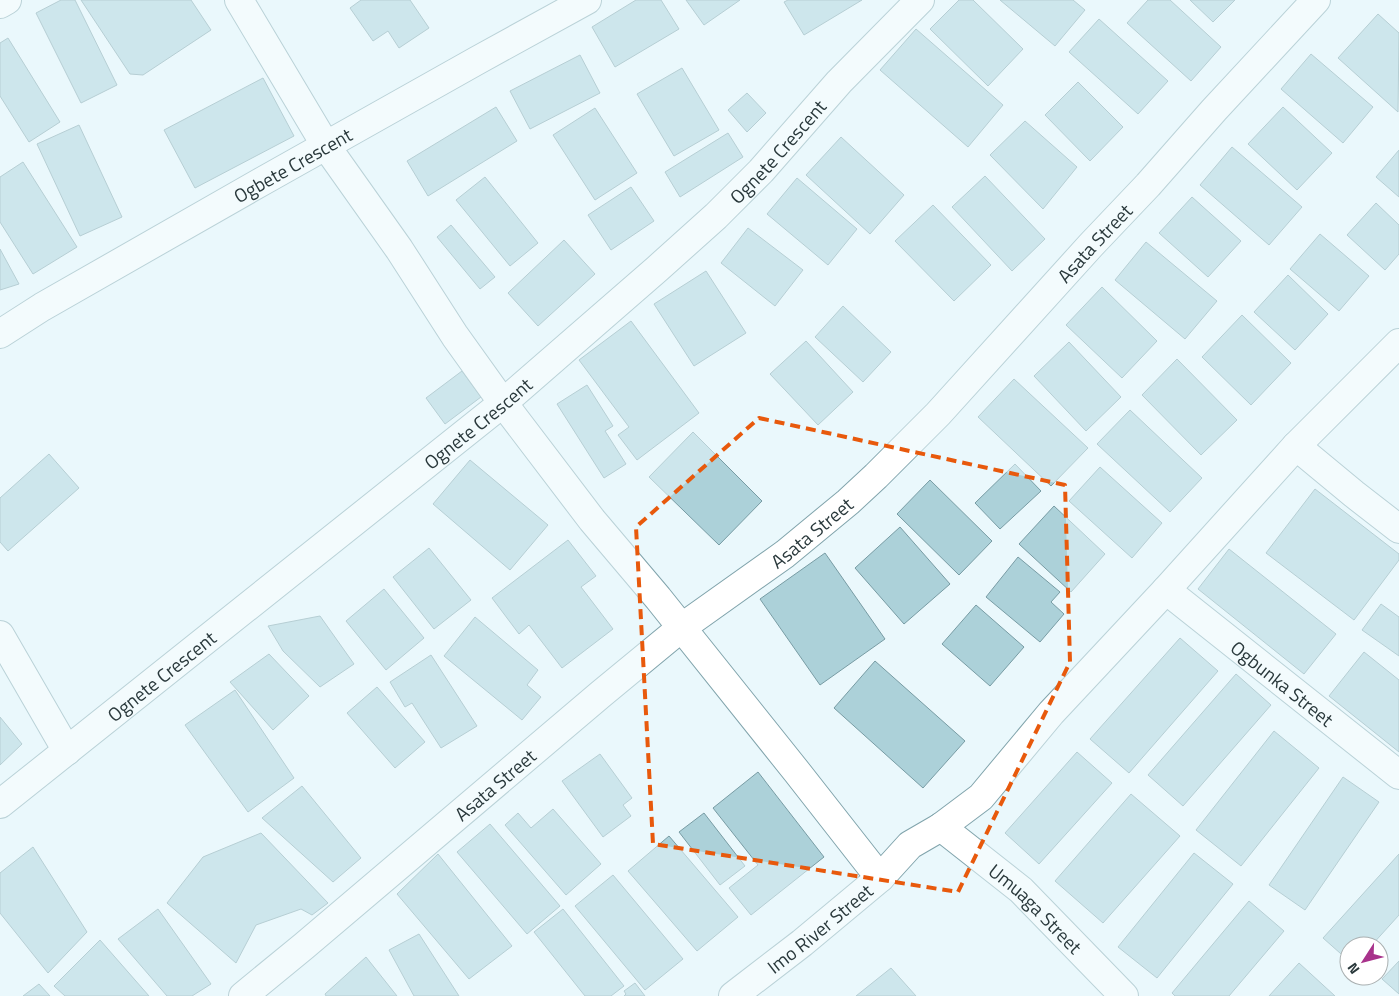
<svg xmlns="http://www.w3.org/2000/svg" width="1399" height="996" font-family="'Titillium Web',sans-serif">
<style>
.building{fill:#acd1d9;stroke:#789ca4}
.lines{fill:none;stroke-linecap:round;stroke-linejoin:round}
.minor-casing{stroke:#81a4ac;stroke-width:30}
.tertiary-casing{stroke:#81a4ac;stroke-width:30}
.minor{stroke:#fff;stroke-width:28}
.tertiary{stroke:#fff;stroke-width:28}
.marked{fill:none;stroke:#e8590c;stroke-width:4;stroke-dasharray:10 6;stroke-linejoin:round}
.labels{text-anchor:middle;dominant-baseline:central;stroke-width:4;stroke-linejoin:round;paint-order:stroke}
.street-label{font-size:19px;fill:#2a393c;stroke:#fff}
</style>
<rect width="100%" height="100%" fill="#eaf8fc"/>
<!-- building -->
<g class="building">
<path d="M61,0h14l42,85 -36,18 -45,-90z"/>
<path d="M81,0h110l20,30 -68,45 -13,-1z"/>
<path d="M361,0h49l19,28 -30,20 -11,-17 -15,10 -23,-33z"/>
<path d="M636,0h25l18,29 -64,38 -23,-40z"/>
<path d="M686,0h54l-36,25z"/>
<path d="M788,0h74l-58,35 -20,-33z"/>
<path d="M959,0h14l50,49 -35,37 -58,-57z"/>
<path d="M1000,0h73l12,10 -30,36z"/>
<path d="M1148,0h22l51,47 -30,34 -64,-58z"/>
<path d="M1190,0h45l-22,22z"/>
<path d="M1378,14l21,19 -1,79 -60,-54z"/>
<path d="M1099,19l69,62 -30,33 -69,-62z"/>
<path d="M916,29l87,76 -35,42 -88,-77z"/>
<path d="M8,38l52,84 -31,20 -29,-46v-53z"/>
<path d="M1311,54l62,53 -30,36 -62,-54z"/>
<path d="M580,55l20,38 -70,36 -20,-38z"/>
<path d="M682,68l37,62 -45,26 -37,-62z"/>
<path d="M263,78l31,58 -99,52 -31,-58z"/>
<path d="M1078,82l45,45 -33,34 -45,-46z"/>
<path d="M747,93l19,20 -19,19 -19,-22z"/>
<path d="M496,107l21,34 -89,55 -21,-35z"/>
<path d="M1283,107l49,46 -35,37 -49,-46z"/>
<path d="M595,108l42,65 -42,27 -42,-65z"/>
<path d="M1025,121l52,46 -34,42 -53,-54z"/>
<path d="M79,125l43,92 -42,19 -43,-92z"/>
<path d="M728,133l15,24 -63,40 -15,-25z"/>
<path d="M841,137l63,58 -34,39 -64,-59z"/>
<path d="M1232,147l70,60 -33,38 -69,-60z"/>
<path d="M1399,150v47l-23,-20z"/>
<path d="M23,162l54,85 -44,27 -33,-52v-45z"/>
<path d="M985,176l60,63 -33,32 -60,-64z"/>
<path d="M485,177l53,66 -28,23 -54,-66z"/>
<path d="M797,178l60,51 -29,36 -61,-51z"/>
<path d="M631,187l23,34 -43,29 -23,-35z"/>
<path d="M1192,197l49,44 -33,36 -49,-44z"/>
<path d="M1376,203l23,22v29l-14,16 -38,-35z"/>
<path d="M933,205l58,60 -37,36 -59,-60z"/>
<path d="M451,225l44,52 -15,12 -43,-52z"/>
<path d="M748,228l55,42 -28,36 -54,-43z"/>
<path d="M1320,234l49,42 -30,35 -49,-42z"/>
<path d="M564,240l31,34 -57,52 -30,-33z"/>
<path d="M1146,242l71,59 -32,38 -70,-59z"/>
<path d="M0,249l19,35 -19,6z"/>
<path d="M706,271l40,62 -52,33 -40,-62z"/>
<path d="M1288,275l40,39 -33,36 -41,-38z"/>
<path d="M1102,287l55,54 -35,37 -56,-53z"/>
<path d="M843,306l48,46 -28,30 -48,-45z"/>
<path d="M1242,315l49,48 -40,42 -49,-48z"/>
<path d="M631,321l68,92 -62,47 -19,-25 11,-8 -50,-67z"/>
<path d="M806,341l47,51 -35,33 -48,-51z"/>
<path d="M1069,342l52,55 -35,34 -52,-55z"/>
<path d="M1177,359l60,61 -36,35 -59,-60z"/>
<path d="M462,371l19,26 -36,27 -19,-26z"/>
<path d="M1014,379l74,69 -37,38 -73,-69z"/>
<path d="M587,385l26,41 -8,5 21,33 -22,14 -47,-74z"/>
<path d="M1130,410l72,68 -32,34 -73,-68z"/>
<path d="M693,432l69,69 -43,44 -70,-68z"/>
<path d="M49,454l30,34 -71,63 -8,-9v-44z"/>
<path d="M470,460l78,65 -38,45 -77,-66z"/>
<path d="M1015,464l26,27 -41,38 -25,-26z"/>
<path d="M1100,467l62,56 -30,35 -63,-57z"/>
<path d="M930,480l62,61 -33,34 -62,-61z"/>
<path d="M1315,489l84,65v6l-45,60 -88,-67z"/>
<path d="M1054,506l51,48 -34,38 -52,-48z"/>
<path d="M900,527l50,57 -46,40 -49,-56z"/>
<path d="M568,540l28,36 -15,11 32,42 -51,39 -33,-43 -10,9 -27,-36z"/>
<path d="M429,548l42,52 -37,29 -41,-52z"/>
<path d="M1229,549l107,85 -32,40 -106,-85z"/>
<path d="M825,553l60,86 -65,46 -60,-86z"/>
<path d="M1018,557l42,35 -9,10 13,12 -24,28 -54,-45z"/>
<path d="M384,589l40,49 -38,32 -40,-49z"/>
<path d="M1381,604l18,13v39l-37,-26z"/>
<path d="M976,605l48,42 -34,39 -48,-42z"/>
<path d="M320,616l34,48 -34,23 -37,-36 -15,-25z"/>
<path d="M475,617l63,53 -11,15 14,12 -19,23 -78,-64z"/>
<path d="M1180,638l38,33 -89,102 -39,-34z"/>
<path d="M1364,652l35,28v72l-70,-56z"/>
<path d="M269,654l40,42 -36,34 -43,-48z"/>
<path d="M431,655l46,71 -36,22 -29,-45 -7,4 -15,-25z"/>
<path d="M875,661l90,80 -42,47 -89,-80z"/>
<path d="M1236,674l35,31 -88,101 -35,-31z"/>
<path d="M377,687l48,55 -30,26 -48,-55z"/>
<path d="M235,690l59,88 -46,34 -63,-87z"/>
<path d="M0,717l22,27 -22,21z"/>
<path d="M1274,731l45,37 -78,98 -45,-36z"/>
<path d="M1077,752l35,31 -73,81 -34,-31z"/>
<path d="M600,754l32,44 -9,7 8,11 -28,21 -41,-56z"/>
<path d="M758,772l66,85 -73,58 -22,-27 29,-23 -45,-57z"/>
<path d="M1343,777l36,25 -74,108 -36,-25z"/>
<path d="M302,786l59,72 -28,24 -71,-64z"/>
<path d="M1131,794l49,42 -77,87 -48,-42z"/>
<path d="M553,809l48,55 -35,31 -61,-70 13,-12 13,15z"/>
<path d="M704,813l41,53 -25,19 -41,-53z"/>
<path d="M490,824l70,82 -33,28 -70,-82z"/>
<path d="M261,833l67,70 -16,12 -11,-6 -45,16 -20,38 -69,-60 36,-46z"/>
<path d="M669,836l69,81 -41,34 -69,-80z"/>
<path d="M33,847l54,85 -39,41 -48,-60v-40z"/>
<path d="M1194,853l39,31 -76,94 -39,-31z"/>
<path d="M438,854l74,92 -43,33 -72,-85z"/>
<path d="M1399,854v61l-28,31h-22v15l-26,-23z"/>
<path d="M613,875l70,84 -38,31 -70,-84z"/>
<path d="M1249,901l35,30 -55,65h-54l-3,-3z"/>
<path d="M158,909l53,75 -19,12h-25l-49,-57z"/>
<path d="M563,909l61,77 -13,10h-26l-51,-64z"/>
<path d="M419,934l40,62h-45l-25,-46z"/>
<path d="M100,940l49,56h-84l-11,-10z"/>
<path d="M366,957l31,39h-71l-1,-2z"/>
<path d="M1399,961v33l-17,-15z"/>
<path d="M1299,963l36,33h-66z"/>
<path d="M891,968l25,28h-60z"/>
<path d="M635,983l10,13h-21l2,-2 -2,-3z"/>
<path d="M39,984l11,12h-27z"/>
</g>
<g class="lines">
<!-- minor casing -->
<g class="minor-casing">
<g id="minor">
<path d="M239,0l87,146 73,103 56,87 48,67 89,117 66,78 139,174 83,106"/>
<path d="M0,4l7,-4"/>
<path id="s1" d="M0,334l42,-27 219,-125 217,-122 109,-60"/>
<path d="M1296,446l58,48 45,35"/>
<path id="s2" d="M1166,590l233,185"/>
<path d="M0,635l67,116"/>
<path id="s3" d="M0,804l503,-401 154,-134 59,-53 45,-45 78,-89 81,-82"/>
<path id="s4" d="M243,996l61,-50 297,-252 80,-66 104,-74 63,-52 28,-26 62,-62 153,-169 57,-60 66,-75 102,-110"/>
</g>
</g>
<!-- tertiary casing -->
<g class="tertiary-casing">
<g id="tertiary">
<path id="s5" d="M941,827l80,63 103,106"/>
<path id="s6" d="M733,996l69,-53 78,-65 30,-33 31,-18 40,-30 70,-84 115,-123 130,-144 103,-103"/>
</g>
</g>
<!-- minor -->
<use href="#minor" class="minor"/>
<!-- tertiary -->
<use href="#tertiary" class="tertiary"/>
</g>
<!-- marked area -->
<path d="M0 0H1399V996H0ZM759,418l306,67 5,177 -112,230 -305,-48 -17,-317z" fill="#eaf8fc" fill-opacity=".55" fill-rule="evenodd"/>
<path class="marked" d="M759,418l306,67 5,177 -112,230 -305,-48 -17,-317z"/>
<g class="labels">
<!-- street labels -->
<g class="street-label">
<text stroke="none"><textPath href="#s3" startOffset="1016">Ognete Crescent</textPath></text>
<text stroke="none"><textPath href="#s1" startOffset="338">Ogbete Crescent</textPath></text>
<text stroke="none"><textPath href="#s4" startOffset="1139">Asata Street</textPath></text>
<text stroke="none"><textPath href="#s3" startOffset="611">Ognete Crescent</textPath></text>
<text stroke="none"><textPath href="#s4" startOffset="734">Asata Street</textPath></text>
<text stroke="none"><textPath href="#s3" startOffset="206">Ognete Crescent</textPath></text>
<text stroke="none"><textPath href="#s2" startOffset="149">Ogbunka Street</textPath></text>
<text stroke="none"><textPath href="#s4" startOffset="329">Asata Street</textPath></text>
<text stroke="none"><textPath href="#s5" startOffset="125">Umuaga Street</textPath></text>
<text stroke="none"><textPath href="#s6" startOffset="110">Imo River Street</textPath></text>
</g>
</g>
<!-- north arrow -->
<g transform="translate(1364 961) rotate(234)"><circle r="24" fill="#ffffff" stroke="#aab0b1"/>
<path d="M0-4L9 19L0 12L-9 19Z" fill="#a8328b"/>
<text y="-8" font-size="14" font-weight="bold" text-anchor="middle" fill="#2a393c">N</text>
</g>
</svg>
